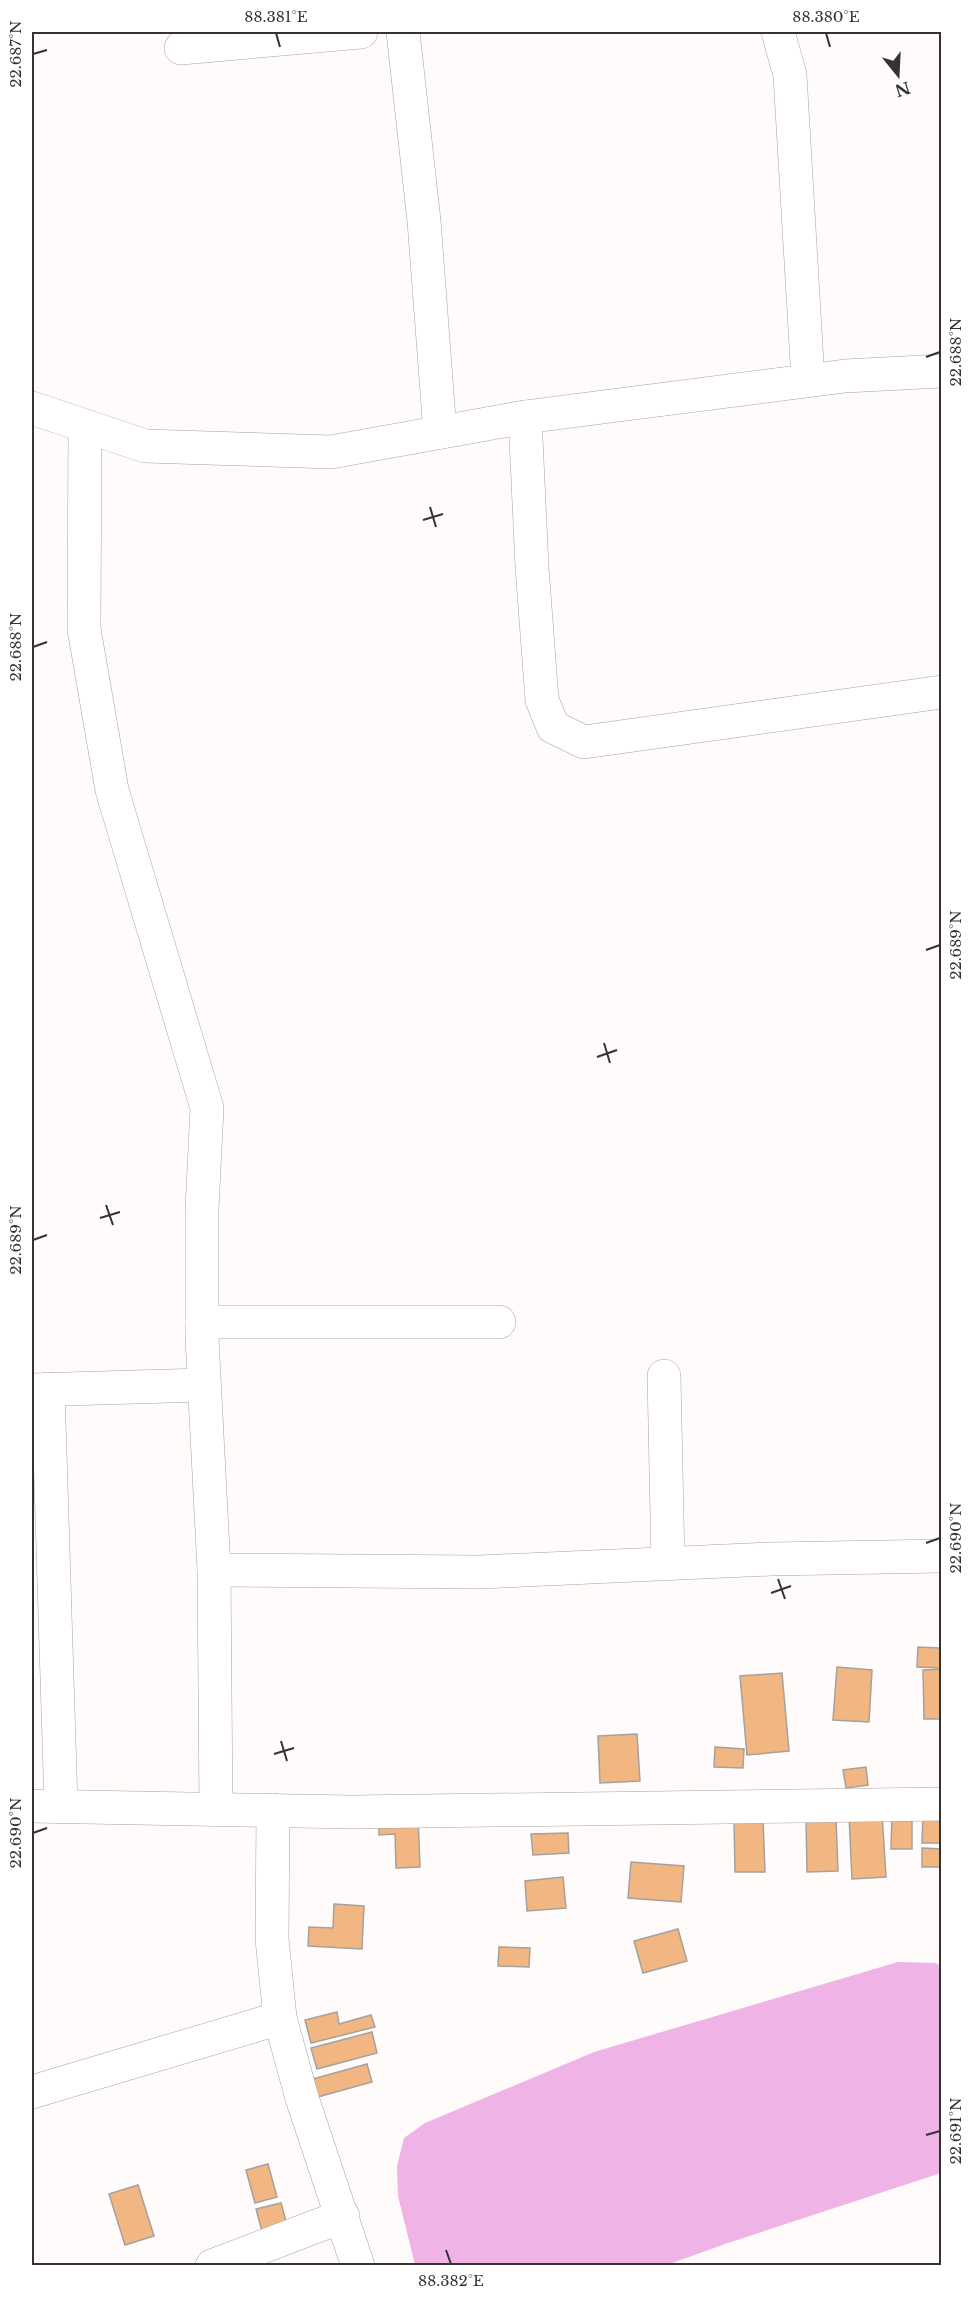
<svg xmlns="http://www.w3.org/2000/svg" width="973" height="2297" font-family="'Libre Baskerville',serif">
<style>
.water{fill:#f0b3e5}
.building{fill:#f1b682;stroke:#a5a19d;stroke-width:1.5}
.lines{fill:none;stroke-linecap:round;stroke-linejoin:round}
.minor-casing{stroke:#a9a3a1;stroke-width:34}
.minor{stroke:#fff;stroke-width:33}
.ticks{fill:none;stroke:#353232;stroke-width:2}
.neatline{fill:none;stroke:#353232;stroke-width:2}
.ticks-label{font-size:15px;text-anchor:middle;fill:#353232}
</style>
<rect width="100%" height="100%" fill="#fffbfa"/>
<!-- water -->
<path class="water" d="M898,1962l37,1 6,3v207l-216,71 -58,21h-252l-17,-69 -1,-30 7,-28 21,-15 169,-71z"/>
<!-- building -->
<g class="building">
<path d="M940,1640l2,28 -25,-1 1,-20 22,1z"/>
<path d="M837,1667l35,3 -3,52 -36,-2z"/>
<path d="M942,1669v50h-18l-1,-49z"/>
<path d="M782,1673l7,78 -42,4 -7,-79z"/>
<path d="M637,1734l3,47 -40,2 -2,-47z"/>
<path d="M715,1747l29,2 -1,19 -29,-1z"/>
<path d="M866,1767l2,18 -22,3 -3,-18z"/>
<path d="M882,1813l4,64 -34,2 -3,-64z"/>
<path d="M892,1813h20v36h-21z"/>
<path d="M923,1813h19v30h-20z"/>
<path d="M418,1816l2,51 -24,1 -1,-34 -16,1v-17z"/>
<path d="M836,1818l2,53 -31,1 -1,-53z"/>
<path d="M763,1819l2,53h-30l-1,-52z"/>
<path d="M568,1833l1,20 -36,2 -2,-21z"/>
<path d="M922,1848l20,1v18h-20z"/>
<path d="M631,1862l53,4 -3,36 -53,-4z"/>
<path d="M563,1877l3,31 -39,3 -2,-30z"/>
<path d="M334,1904l30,2 -2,43 -54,-3 1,-19 24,1z"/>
<path d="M678,1929l9,32 -44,12 -9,-32z"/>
<path d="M499,1947l31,1 -1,19 -31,-1z"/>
<path d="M337,2012l2,12 32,-9 4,12 -64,16 -6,-23z"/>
<path d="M372,2032l5,21 -60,16 -6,-21z"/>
<path d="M367,2064l5,18 -58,16 -5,-18z"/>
<path d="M268,2164l9,33 -22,6 -9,-33z"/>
<path d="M138,2185l16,51 -29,9 -16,-51z"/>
<path d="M281,2203l7,25 -25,7 -7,-26z"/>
</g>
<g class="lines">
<!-- minor casing -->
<g class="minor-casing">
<g id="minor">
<path d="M403,32l21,189 16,211"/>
<path d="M778,32l12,43 18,305"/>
<path d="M181,48l180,-16"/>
<path d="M32,408l113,38 186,6 194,-35 320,-41 97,-5"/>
<path d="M525,417l7,150 10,133 11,27 31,15 358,-50"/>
<path d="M85,426l-1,203 28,161 95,318 -5,101v129l12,232 2,239"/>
<path d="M202,1322h297"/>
<path d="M664,1376l4,187"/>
<path d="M48,1389l13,417"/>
<path d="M32,1390l171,-5"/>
<path d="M214,1570l265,2 292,-13 171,-3"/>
<path d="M32,1806l320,6 590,-8"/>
<path d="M273,1810l-1,129 8,79 22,80 56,168"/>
<path d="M32,2092l248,-74"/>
<path d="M212,2266l131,-50"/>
</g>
</g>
<!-- minor -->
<use href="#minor" class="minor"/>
</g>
<!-- ticks -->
<path class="ticks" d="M276,33l4,14M826,33l4,14M33,54l14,-4M926,357l14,-5M430,507l6,20M423,520l20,-6M33,647l14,-5M926,950l14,-5M604,1043l6,20M597,1057l20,-7M106,1205l7,20M100,1218l20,-6M33,1240l14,-5M926,1543l14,-5M778,1579l7,20M771,1593l20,-7M281,1741l6,20M274,1754l20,-6M33,1833l14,-5M926,2135l14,-4M446,2250l5,14"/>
<!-- border -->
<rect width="973" height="2297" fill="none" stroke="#ffffff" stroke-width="66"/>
<!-- north arrow -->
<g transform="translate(898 75) rotate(162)" stroke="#ffffff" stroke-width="4.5" paint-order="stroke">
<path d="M0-4.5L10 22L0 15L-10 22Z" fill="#353232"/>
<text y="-9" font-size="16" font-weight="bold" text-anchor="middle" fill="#353232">N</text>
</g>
<rect x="33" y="33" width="907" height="2231" class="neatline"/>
<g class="ticks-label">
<text x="276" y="22">88.381°E</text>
<text x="826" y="22">88.380°E</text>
<text transform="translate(16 54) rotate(-90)" y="5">22.687°N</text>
<text transform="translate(956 352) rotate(-90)" y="5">22.688°N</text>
<text transform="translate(16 647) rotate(-90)" y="5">22.688°N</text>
<text transform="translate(956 945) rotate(-90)" y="5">22.689°N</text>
<text transform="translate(16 1240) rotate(-90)" y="5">22.689°N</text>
<text transform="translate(956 1538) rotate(-90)" y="5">22.690°N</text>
<text transform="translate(16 1833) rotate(-90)" y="5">22.690°N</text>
<text transform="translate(956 2131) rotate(-90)" y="5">22.691°N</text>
<text x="451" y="2286">88.382°E</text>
</g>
</svg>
